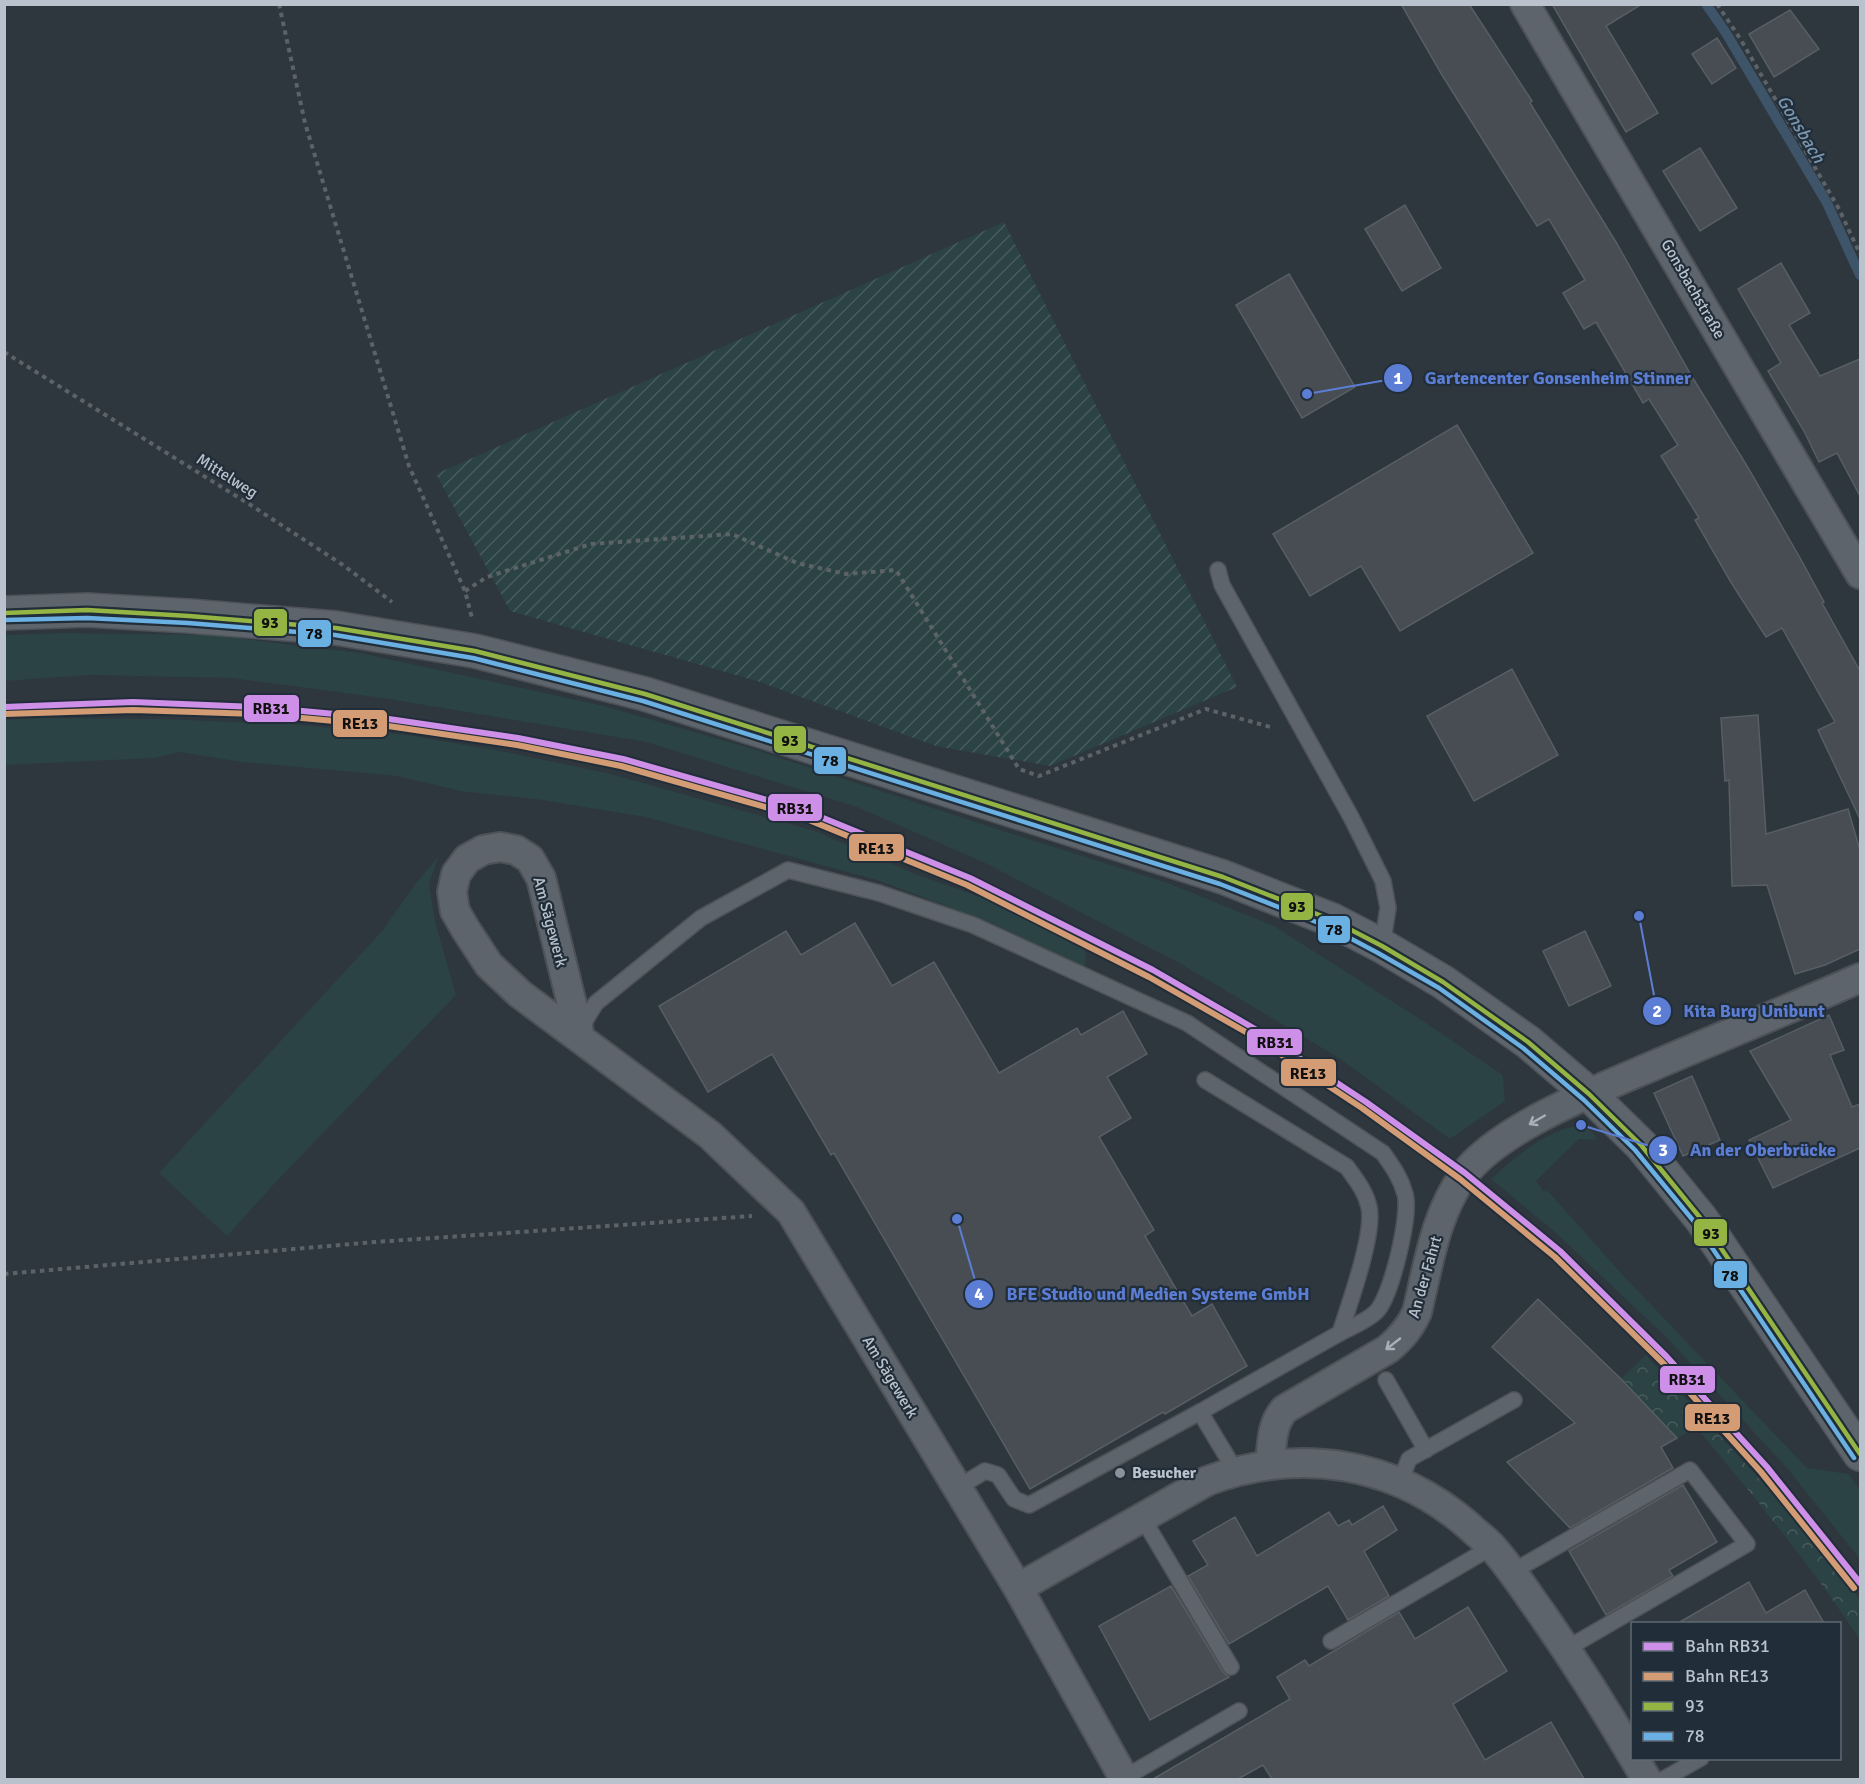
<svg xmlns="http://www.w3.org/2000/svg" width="1865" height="1784" font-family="Signika,sans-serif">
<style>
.grass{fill:#2b4344}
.forest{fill:url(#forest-crowns)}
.garden{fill:url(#garden-furrows)}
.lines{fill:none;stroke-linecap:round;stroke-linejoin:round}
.stream{stroke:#3d5469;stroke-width:10}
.building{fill:#474d53;stroke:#575e65;stroke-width:1.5}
.service-casing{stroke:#4d5258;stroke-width:18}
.minor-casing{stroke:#4d5258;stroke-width:32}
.tertiary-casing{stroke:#4d5258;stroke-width:36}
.path{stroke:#5c6368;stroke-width:4;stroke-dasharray:4.5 4.5;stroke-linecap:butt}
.service{stroke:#5e646b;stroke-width:15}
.minor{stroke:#5e646b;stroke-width:28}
.tertiary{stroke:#5e646b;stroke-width:33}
.bus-1-casing{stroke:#212e39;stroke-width:9}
.bus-2-casing{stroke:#212e39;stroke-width:9}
.bus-1{stroke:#94b544;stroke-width:4.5}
.bus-2{stroke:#6ab0e3;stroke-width:4.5}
.rail-1-casing{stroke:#212e39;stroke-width:10}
.rail-2-casing{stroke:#212e39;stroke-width:10}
.rail-1{stroke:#ce8fe9;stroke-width:6}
.rail-2{stroke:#d39c74;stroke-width:6}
.oneway{stroke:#a8b0b9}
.poi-dot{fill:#89929b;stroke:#212e39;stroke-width:2}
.labels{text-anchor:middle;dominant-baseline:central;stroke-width:4.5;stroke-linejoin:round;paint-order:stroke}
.street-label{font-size:16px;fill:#bac3cd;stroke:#212e39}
.poi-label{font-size:16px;font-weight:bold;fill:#bac3cd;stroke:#212e39;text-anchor:start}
.water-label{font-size:18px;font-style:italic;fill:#7a97af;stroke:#212e39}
.leader{fill:none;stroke:#5c7dd4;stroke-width:2}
.callout-dot{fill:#5c7dd4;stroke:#212e39;stroke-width:2}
.mark-label{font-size:18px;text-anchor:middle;font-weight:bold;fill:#fff}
.callout-label{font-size:18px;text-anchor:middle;font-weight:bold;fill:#5c7dd4;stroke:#212e39;stroke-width:4.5;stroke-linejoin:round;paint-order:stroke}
.line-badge{stroke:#212e39;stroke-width:2}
.pale-badge-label{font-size:16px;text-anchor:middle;font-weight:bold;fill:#111}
</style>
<defs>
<pattern id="forest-crowns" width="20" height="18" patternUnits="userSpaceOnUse" patternTransform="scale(1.5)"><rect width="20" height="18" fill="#2b4344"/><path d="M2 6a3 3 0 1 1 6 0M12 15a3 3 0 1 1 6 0" fill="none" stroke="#485c5e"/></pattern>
<pattern id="garden-furrows" width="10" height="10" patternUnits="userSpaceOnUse" patternTransform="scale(1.5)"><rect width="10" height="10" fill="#2b4344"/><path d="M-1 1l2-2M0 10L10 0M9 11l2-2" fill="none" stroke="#485c5e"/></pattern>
</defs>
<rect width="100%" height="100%" fill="#2e363e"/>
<!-- grass -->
<g class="grass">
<path d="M63,633l147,2 151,18 243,53 146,42 253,83 165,52 106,43 143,91 86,58 2,26 -55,38 -111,-81 -158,-94 -196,-101 -128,-56 -211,-65 -263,-44 -151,-20 -142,-3 -85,6v-46z"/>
<path d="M39,718l121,1 131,5 116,11 104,18 96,20 208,58 103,44 76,27 92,49 -1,16 -94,-44 -114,-43 -232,-63 -103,-17 -82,-9 -63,-15 -155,-14 -63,-10 -24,6 -150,7v-45z"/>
<path d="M438,857l-9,27 6,37 21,74 -180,187 -49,54 -68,-63 224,-243 33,-47z"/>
<path d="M1577,1126c11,1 15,5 21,14l-19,-1 -43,42 8,11 3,-2 73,82 187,196 42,6 11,17v68l-74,-92 -119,-129 -111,-105 -65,-54c24,-21 53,-48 86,-53z"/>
</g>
<!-- forest -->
<path class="forest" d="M1646,1355l118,129 83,98 13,18v40c-49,-75 -106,-143 -163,-212l-20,10 -56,-59z"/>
<!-- garden -->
<path class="garden" d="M1004,222l233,465 -187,79 -114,-20 -179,-65 -247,-70 -74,-137z"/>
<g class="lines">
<!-- stream -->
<path class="stream" d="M1706,4l20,29 101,170 33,72"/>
</g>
<!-- building -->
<g class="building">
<path d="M1401,4h68l63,97 -2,2 86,139 75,133 56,91 52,90 25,46 -2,1 38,68v148l-42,-89 17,-8 -53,-94 -16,9 -34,-53 -37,-64 4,-2 -38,-62 17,-11 -29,-46 -6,4 -47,-81 -12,7 -21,-36 22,-13 -36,-61 -12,7 -95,-151z"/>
<path d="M1552,4h90l-36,22 52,87 -32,19z"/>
<path d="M1790,10l29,39 -45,28 -25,-43z"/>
<path d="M1717,38l19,30 -24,16 -20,-30z"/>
<path d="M1700,148l37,60 -37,23 -37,-60z"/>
<path d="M1405,205l36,63 -39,23 -37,-62z"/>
<path d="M1781,263l29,50 -21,12 31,51 40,-17v137l-23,-43 -18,9 -15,-31 -36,-60 13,-8 -43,-74z"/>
<path d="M1289,274l66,113 -53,31 -66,-113z"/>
<path d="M1457,425l76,128 -133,78 -39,-65 -51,30 -37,-62z"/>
<path d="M1512,669l46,86 -84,46 -47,-85z"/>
<path d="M1758,715l8,119 82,-25 12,41v99l-35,16 -30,9 -28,-89 -35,1 -3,-106 -4,1 -4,-63z"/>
<path d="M855,923l37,63 42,-24 65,111 78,-45 4,7 42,-24 24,43 -40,23 24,41 -32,19 55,93 -9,6 47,80 20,-12 35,62 -82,48 -2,-2 -133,77 -196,-336 -3,2 -59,-101 -64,38 -49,-86 127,-75 15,24z"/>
<path d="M1585,931l26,55 -42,20 -26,-55z"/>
<path d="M1829,1015l15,35 -14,5 22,52 8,-3v44l-87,40 -24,-48 42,-20 -41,-69z"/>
<path d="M1692,1076l28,64 -37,16 -29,-63z"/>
<path d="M1538,1299l83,80 56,59 -16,9 12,21 -103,60 -63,-66 68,-39 -83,-76z"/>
<path d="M1683,1485l34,57 -48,28 4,6 -67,39 -37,-64z"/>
<path d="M1383,1506l14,24 -33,21 25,45 -41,24 -20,-34 -99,58 -41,-68 20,-11 -15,-24 42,-24 22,39 72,-44 9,14 11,-6 3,5z"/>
<path d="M1749,1582l17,31 39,-23 19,33h-146z"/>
<path d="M1171,1586l52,86 6,5 -79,43 -51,-94z"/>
<path d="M1468,1607l39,64 -54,33 32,56 66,-38 33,57h-312l-9,-14 -25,14h-85l137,-80 -13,-22 28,-17 4,6 90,-54 16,27z"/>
</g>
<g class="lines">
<!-- service casing -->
<g class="service-casing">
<g id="service">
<path d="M1218,570l4,15 129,232 32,64 5,27 -6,38"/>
<path d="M582,1032l4,-13 10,-16 105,-85 87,-48 91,23 94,32 214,98 196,130c9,13 18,25 22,41 6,20 -14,104 -29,118 -9,9 -25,15 -36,21"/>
<path d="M1205,1080l142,87c9,13 19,25 22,40 6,26 -20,98 -29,126l-140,79 35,58"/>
<path d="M1386,1380l40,70"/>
<path d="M1400,1482l9,-23 105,-59"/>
<path d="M957,1488l28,-17 13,4 16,24 15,6 171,-93"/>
<path d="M1142,1517l89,150"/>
<path d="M1512,1572l178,-102 57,74 -181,105"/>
<path d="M1331,1641l161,-94"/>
<path d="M1124,1778l115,-67"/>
<path d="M1662,1780l39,-22"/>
</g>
</g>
<!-- minor casing -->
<g class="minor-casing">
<g id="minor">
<path d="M1525,4l335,570"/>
<path d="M580,1037l-39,-159 -11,-19 -14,-9 -16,-3 -17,3 -16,9 -11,15 -4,18 3,19 11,19 23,35 31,29 190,141 81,77 227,376 107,192"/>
<path d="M1270,1464c2,-20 1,-40 15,-55l103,-60c13,-11 22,-21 29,-37 11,-45 18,-98 47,-137 34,-47 137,-87 191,-110 68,-29 137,-57 205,-87"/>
<path d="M1018,1588l189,-107c92,-34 188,-20 263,46 7,7 16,13 23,21 18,20 33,44 49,66 32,46 62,93 90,141"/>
<path d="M1634,1758l13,22"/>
</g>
</g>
<!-- tertiary casing -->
<g class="tertiary-casing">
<path id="tertiary" d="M4,613l83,-3 102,6 147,12 139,23 170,43 578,183 109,43 50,26 61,36 85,60 61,52 52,51 61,75 158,234"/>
</g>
<!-- path -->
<g class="path">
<path d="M279,4l26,119 104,343 56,125 7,27"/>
<path d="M1717,4l24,36 98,169 21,45"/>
<path d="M4,352l245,152 94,61 49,37"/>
<path d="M465,591l22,-14 104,-33 141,-10 65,29 49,11 50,-4 123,199 20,7 167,-67 68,19"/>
<path d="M4,1274l371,-32 377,-26"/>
</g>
<!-- service -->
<use href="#service" class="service"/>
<!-- minor -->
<use href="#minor" class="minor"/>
<!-- tertiary -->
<use href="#tertiary" class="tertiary"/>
<!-- bus-1 casing -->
<g class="bus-1-casing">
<path id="bus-1" d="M4,613l83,-3 102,6 147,12 139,23 170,43 578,183 109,43 50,26 61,36 85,60 61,52 52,51 61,75 158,234"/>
</g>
<!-- bus-2 casing -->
<g class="bus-2-casing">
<path id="bus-2" d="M4,620l83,-2 101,5 147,12 138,23 170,43 577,183 109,43 49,26 61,35 84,60 61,52 51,50 61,74 158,234"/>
</g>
<!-- bus-1 -->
<use href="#bus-1" class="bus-1"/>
<!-- bus-2 -->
<use href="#bus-2" class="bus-2"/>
<!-- rail-1 casing -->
<g class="rail-1-casing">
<path id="rail-1" d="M4,707l129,-5 126,5 130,12 129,19 105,21 183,52 164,67 183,92 102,59 111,73 99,71 95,78 107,106 100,110 93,116"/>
</g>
<!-- rail-2 casing -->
<g class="rail-2-casing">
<path id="rail-2" d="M4,714l129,-4 126,4 129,12 129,19 104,21 183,52 163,67 182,92 102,58 111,73 98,71 95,78 107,105 99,110 93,116"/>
</g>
<!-- rail-1 -->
<use href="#rail-1" class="rail-1"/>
<!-- rail-2 -->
<use href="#rail-2" class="rail-2"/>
</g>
<!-- one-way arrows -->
<defs><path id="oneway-shaft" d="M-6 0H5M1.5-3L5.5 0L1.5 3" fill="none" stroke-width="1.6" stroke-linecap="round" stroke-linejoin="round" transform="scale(1.5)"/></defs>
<g class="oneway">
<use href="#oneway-shaft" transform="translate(1537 1120) rotate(150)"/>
<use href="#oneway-shaft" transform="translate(1393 1344) rotate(142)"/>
</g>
<!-- markers -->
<circle class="poi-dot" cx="1120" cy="1473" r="6"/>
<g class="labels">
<!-- street labels -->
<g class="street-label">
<text transform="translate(1693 289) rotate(60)">Gonsbachstraße</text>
<text transform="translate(227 476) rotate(32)">Mittelweg</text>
<text transform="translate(550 922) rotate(75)">Am Sägewerk</text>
<text transform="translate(1425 1277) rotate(-74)">An der Fahrt</text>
<text transform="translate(890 1377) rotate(59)">Am Sägewerk</text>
</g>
<!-- poi labels -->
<g class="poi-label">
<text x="1132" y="1473">Besucher</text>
</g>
<!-- water labels -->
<g class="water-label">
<text transform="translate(1801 129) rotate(59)">Gonsbach</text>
</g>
</g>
<!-- callouts -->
<path class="leader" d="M1307 394L1398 378M1639 916L1657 1011M1581 1125L1663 1150M957 1219L979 1294"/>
<g class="callout-dot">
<circle cx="1307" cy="394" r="6"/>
<circle cx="1639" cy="916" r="6"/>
<circle cx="1581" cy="1125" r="6"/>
<circle cx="957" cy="1219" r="6"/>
<circle cx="1398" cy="378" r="15"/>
<circle cx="1657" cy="1011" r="15"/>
<circle cx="1663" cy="1150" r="15"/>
<circle cx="979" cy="1294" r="15"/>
</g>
<g class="mark-label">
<text x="1398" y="384">1</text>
<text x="1657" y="1017">2</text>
<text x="1663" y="1156">3</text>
<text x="979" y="1300">4</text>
</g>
<g class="callout-label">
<text x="1558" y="384">Gartencenter Gonsenheim Stinner</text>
<text x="1754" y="1017">Kita Burg Unibunt</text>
<text x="1763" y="1156">An der Oberbrücke</text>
<text x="1158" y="1300">BFE Studio und Medien Systeme GmbH</text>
</g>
<g class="line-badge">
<rect x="253" y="608" width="35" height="29" rx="6" fill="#94b544"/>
<rect x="297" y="619" width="35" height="29" rx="6" fill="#6ab0e3"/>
<rect x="243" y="694" width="57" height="29" rx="6" fill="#ce8fe9"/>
<rect x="332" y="709" width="56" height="29" rx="6" fill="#d39c74"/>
<rect x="773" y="725" width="34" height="29" rx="6" fill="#94b544"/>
<rect x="813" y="746" width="34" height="29" rx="6" fill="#6ab0e3"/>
<rect x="767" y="793" width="56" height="29" rx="6" fill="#ce8fe9"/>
<rect x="848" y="833" width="57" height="29" rx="6" fill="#d39c74"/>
<rect x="1280" y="892" width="34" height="29" rx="6" fill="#94b544"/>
<rect x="1317" y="915" width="34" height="29" rx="6" fill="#6ab0e3"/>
<rect x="1246" y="1028" width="57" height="28" rx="6" fill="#ce8fe9"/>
<rect x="1280" y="1058" width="57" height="29" rx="6" fill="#d39c74"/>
<rect x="1693" y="1218" width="35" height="29" rx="6" fill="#94b544"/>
<rect x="1713" y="1260" width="35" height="29" rx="6" fill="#6ab0e3"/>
<rect x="1659" y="1365" width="57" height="29" rx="6" fill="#ce8fe9"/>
<rect x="1684" y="1403" width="57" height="29" rx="6" fill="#d39c74"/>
</g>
<g class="pale-badge-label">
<text x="270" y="628">93</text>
<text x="314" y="639">78</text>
<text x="271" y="714">RB31</text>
<text x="360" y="729">RE13</text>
<text x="790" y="746">93</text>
<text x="830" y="766">78</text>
<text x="795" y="814">RB31</text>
<text x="876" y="854">RE13</text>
<text x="1297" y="912">93</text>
<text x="1334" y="935">78</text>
<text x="1275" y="1048">RB31</text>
<text x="1308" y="1079">RE13</text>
<text x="1711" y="1239">93</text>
<text x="1730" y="1281">78</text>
<text x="1687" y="1385">RB31</text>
<text x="1712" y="1424">RE13</text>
</g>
<!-- border -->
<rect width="1865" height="1784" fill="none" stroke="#bac3cd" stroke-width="12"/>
<!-- legend -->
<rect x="1631" y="1622" width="210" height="138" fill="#212e39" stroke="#5e6a74" stroke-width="1.5"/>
<rect x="1643" y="1642" width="30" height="9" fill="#ce8fe9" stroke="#5e6a74" stroke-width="1.5"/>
<text x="1685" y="1652" font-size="18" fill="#bac3cd">Bahn RB31</text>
<rect x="1643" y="1672" width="30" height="9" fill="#d39c74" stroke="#5e6a74" stroke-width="1.5"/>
<text x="1685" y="1682" font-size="18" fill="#bac3cd">Bahn RE13</text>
<rect x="1643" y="1702" width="30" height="9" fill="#94b544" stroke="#5e6a74" stroke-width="1.5"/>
<text x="1685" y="1712" font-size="18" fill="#bac3cd">93</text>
<rect x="1643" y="1732" width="30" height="9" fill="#6ab0e3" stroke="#5e6a74" stroke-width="1.5"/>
<text x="1685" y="1742" font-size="18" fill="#bac3cd">78</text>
</svg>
